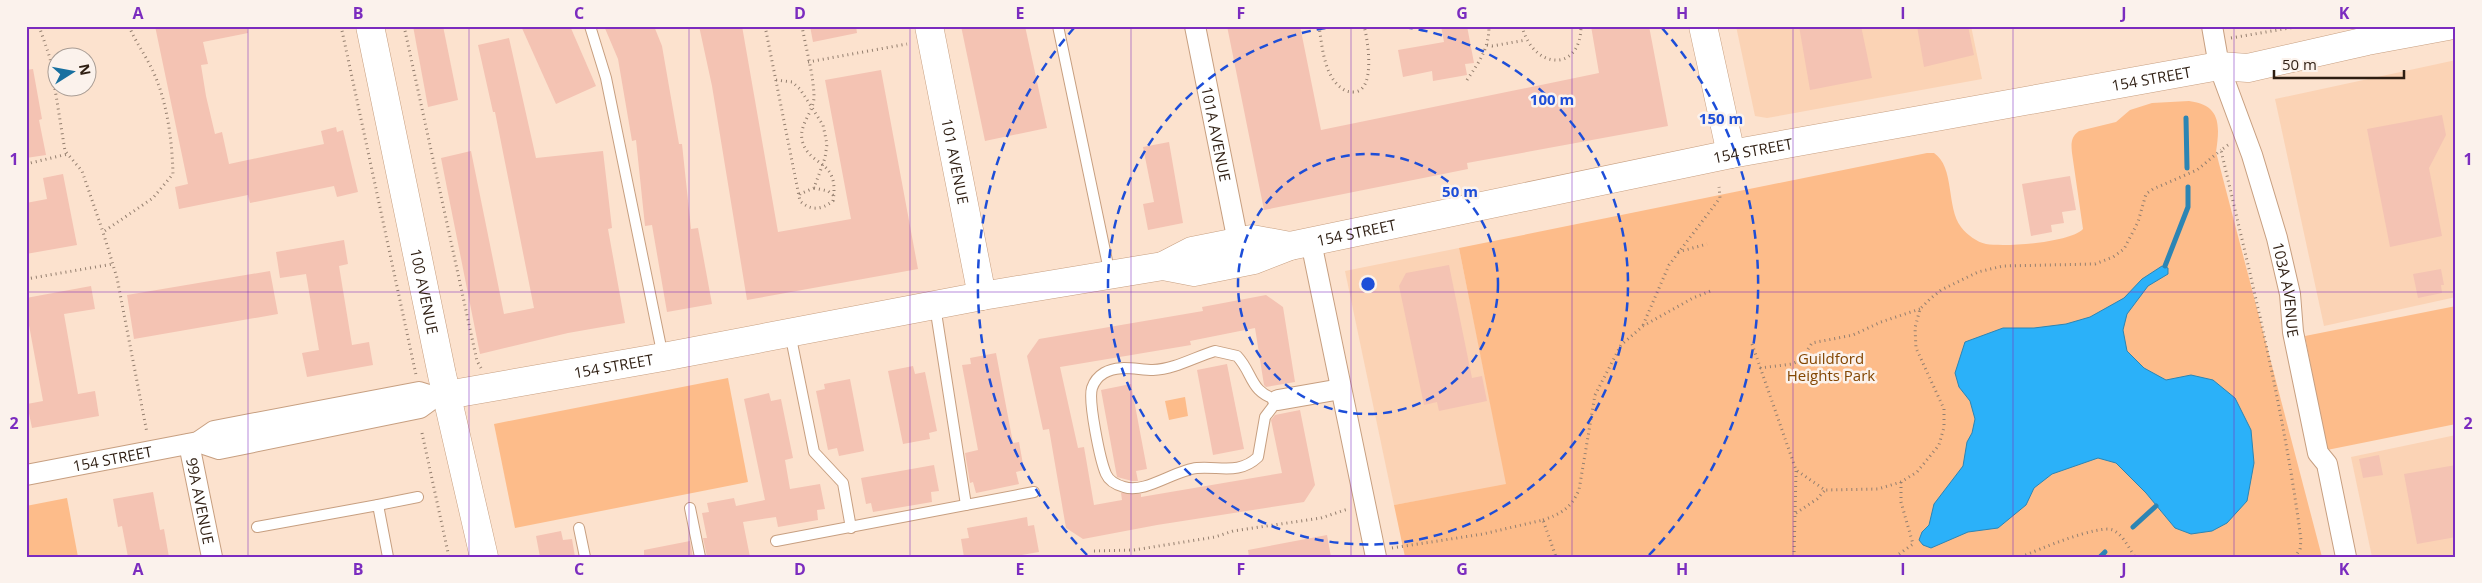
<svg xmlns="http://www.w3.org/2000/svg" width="2482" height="583" font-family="'Open Sans',sans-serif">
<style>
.built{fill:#fbd3b5}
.green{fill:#fdbc8a}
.water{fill:#2bb1f9;stroke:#2c85b4}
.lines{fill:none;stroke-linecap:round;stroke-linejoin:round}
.stream{stroke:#2c85b4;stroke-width:5}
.building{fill:#f4c3b3}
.lane-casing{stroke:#c79f80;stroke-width:12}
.street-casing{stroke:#c79f80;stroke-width:22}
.secondary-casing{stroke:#c79f80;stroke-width:29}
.path{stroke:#947f6f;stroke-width:3;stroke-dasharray:1 4;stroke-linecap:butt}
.lane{stroke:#fff;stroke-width:10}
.street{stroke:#fff;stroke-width:20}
.secondary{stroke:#fff;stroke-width:28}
.grid{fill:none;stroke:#7b2cbf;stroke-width:1;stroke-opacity:0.55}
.ring{fill:none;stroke:#1d4ed8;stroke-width:2.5;stroke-dasharray:9 6}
.labels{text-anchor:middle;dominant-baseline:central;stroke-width:5;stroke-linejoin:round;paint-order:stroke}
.street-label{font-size:15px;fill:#2e1e12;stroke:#fbf2ec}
.park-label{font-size:15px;fill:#834602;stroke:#fbf2ec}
.centre{fill:#1d4ed8;stroke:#fbf2ec;stroke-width:2.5}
.ring-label{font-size:15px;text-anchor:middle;font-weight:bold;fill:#1d4ed8;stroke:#fbf2ec;stroke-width:5;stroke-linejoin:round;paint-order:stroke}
.neatline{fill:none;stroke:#7b2cbf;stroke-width:2}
.grid-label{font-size:16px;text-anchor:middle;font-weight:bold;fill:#7b2cbf}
</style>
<rect width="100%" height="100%" fill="#fce2ce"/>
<!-- built -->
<g class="built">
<path d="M1736,26h235l11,53 -215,39 -12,-2z"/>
<path d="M2456,60v237l-132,29 -49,-227z"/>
<path d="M1459,248l48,237 -113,20 -49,-234z"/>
<path d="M2456,435v122h-84l-21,-100z"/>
</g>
<!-- green -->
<g class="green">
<path d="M2189,101c32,4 31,24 27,51l106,405h-917l-11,-52 112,-21 -47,-236 468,-95h7c21,14 12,54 27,74 6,8 16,15 25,17 20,3 83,-1 97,-15l-11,-76c-1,-10 -1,-16 7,-22l37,-9 14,-12 22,-7z"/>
<path d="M2456,306v118l-129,26 -22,-114z"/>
<path d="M728,378l20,104 -233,46 -21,-104z"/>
<path d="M1185,397l3,19 -19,4 -4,-19z"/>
<path d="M67,498l11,59h-52v-51z"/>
</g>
<!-- water -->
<path class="water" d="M2162,266l6,2v6l-20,12 -21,28 -4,16 4,21 17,17 22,12 25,-5 22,5 22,18 16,32 3,33 -7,38 -20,22 -15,8 -21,3 -16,-6 -29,-35 -30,-30 -18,-5 -46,16 -18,14 -8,17 -28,23 -30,4 -37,16 -8,-3 -4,-5 3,-8 7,-7 5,-21 29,-38 4,-24 5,-9 3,-14 -5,-18 -11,-14 -4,-14 10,-31 38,-14h31l32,-4 24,-7 34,-19 18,-19z"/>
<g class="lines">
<!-- stream -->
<g class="stream">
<path d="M2186,118l1,50"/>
<path d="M2165,266l23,-59v-20"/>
<path d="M2133,527l23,-21"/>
<path d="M2100,557l5,-5"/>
</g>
</g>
<!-- building -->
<g class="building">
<path d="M155,26h92l1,7 -45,9 5,22 -7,1 5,31 9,38 7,-2 7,32 95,-20 -3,-13 15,-4 1,5 6,-2 15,62 -21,5 -3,-11 -84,17 -2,-8 -69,14 -4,-22 13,-3z"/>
<path d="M413,26h30l15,74 -30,7z"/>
<path d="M521,26h49l26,60 -40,18z"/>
<path d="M604,26h50l8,20 17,98h3l9,85 7,-1 14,76 -45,8 -15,-87 -7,1 -9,-86 -4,1 -14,-82z"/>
<path d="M699,26h43l36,206 73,-13 -26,-139 56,-10 37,199 -171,31 -35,-214z"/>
<path d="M810,26h46l1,7 -44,9z"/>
<path d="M961,26h64l22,102 -62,13z"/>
<path d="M1227,26h73l21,104 278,-57 -8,-47h58l19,100 -201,37 1,6 -204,41z"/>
<path d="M1441,26h26l7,37 -9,1 2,11 -34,6 -1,-10 -29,6 -5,-27 46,-8z"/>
<path d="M1799,26h62l11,52 -62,12z"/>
<path d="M1917,26h51l6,29 -50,12z"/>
<path d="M509,38l27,120 67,-7 9,77 -4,1 17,94 -57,10 -88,21 -39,-196 30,-7 33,163 30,-6 -39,-196h-2l-15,-67z"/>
<path d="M33,69l9,50 -3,1 7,35 -20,3v-88z"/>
<path d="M2442,115l4,20 -17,33 13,68 -52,11 -23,-118z"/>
<path d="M1169,142l14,81 -35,7 -5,-26 11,-2 -11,-55z"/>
<path d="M63,174l14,71 -51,9v-51l21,-4 -4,-21z"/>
<path d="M2070,176l6,34 -14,2 2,11 -13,2 1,7 -21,4 -9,-52z"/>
<path d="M344,240l4,24 -9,2 13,79 17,-3 4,23 -66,12 -5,-24 17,-3 -13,-76 -26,4 -4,-26z"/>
<path d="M1449,265l23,113 10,-2 5,25 -48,10 -2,-9 -13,3 -25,-119 7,-13z"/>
<path d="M2441,269l3,16h-3l1,8 -24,5 -5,-24z"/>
<path d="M270,271l8,43 -144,25 -7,-44z"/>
<path d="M91,286l4,23 -31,5 14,80 17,-3 4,25 -67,12 -5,-24 16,-3 -17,-92v-11z"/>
<path d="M1266,295l17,12 12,75 -29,5 -2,-2 -9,-57 -65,13 1,4 -131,22 18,81 6,-1 10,58 28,-5 -1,-7 20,1v3l141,-24 -11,-53 4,-5 25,-5 15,75 -11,17 -147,23 -74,14 -17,-11 -17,-99 -6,1 -16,-74 12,-17 164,-28 -1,-4z"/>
<path d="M996,353l17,90 6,-1 5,28 -8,2 3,12 -43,9 -3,-11 -3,1 -5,-30 13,-3 -16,-85 9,-1 -1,-6z"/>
<path d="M1227,364l17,85 -31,6 -16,-85z"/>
<path d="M913,366l2,8 10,-2 12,59 -8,2 1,6 -27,5 -15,-73z"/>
<path d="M850,379l14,72 -25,5 -2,-8 -9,2 -12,-59 9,-2 -1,-5z"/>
<path d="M1131,384l16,85 -11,2 2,10h-6l-15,-4 -16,-87z"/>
<path d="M769,393l2,8 10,-2 12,59 -8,2 5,29 30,-5 5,25 -8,1 1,10 -40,7 -2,-10 -33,5 7,35h-43l-4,-19h4l-5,-25 7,-1 -2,-9 27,-5 2,8 29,-6 -21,-101z"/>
<path d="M2379,455l4,20 -20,3 -4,-19z"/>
<path d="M934,465l5,26 -8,1 1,10 -59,10 -2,-9 -5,1 -5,-26z"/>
<path d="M2456,465v72l-39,7 -13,-70z"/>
<path d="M153,492l7,38 4,-1 5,28h-41l-6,-31 -4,1 -5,-28z"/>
<path d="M1027,517l1,9 6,-1 5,27 -28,5h-47l-3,-18 8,-1 -2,-10z"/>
<path d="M561,531l2,9 9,-1 3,18h-35l-4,-21z"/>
<path d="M1327,535l4,22h-82l-1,-7z"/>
<path d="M690,541l3,16h-49v-7z"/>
</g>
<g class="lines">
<!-- lane casing -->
<g class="lane-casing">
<g id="lane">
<path d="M590,26l16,52 57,279"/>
<path d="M1058,26l52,249"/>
<path d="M935,306l31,199"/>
<path d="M790,333l24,119 29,31 8,45"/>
<path d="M1215,351l22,5c17,18 12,36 41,44l-13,17 -7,40c-19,18 -38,9 -61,11 -22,2 -52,26 -73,19 -7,-2 -15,-6 -18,-13 -6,-14 -18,-73 -14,-86 2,-6 7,-12 12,-15 15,-9 33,-3 49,-3 22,-1 42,-13 62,-19z"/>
<path d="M378,505l40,-8"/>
<path d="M690,508l10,49"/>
<path d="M257,527l121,-22 10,52"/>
<path d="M579,528l6,29"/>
<path d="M776,541l258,-49"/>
</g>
</g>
<!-- street casing -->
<g class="street-casing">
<g id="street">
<path id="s1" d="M1195,26l43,216"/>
<path id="s2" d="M2212,26l7,40 33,89 25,83 13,56 3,38 25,121 9,11 19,93"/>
<path d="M1311,242l65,315"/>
<path d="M1278,400l63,-11"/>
<path d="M198,442l21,7 201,-41 15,-11 9,-2"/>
<path id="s3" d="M189,444l23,113"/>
<path id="s4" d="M26,475l172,-33 16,-11 205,-39 16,5"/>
</g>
</g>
<!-- secondary casing -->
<g class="secondary-casing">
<g id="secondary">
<path id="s5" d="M370,26l72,349 42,182"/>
<path id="s6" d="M929,26l53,270"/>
<path d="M1703,26l28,128"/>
<path id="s7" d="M1163,266l31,6 60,-12 36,-14 441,-92 488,-88 29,2 119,-27 81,-15"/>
<path id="s8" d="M447,395l216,-38 319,-61 181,-30 29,-15 60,-12 38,7"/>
</g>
</g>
<!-- path -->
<g class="path">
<path d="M39,26l11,32 15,93 17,20 21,61"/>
<path d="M129,26c6,15 15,27 22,41 16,32 21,72 22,107l-20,24 -50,34 14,46 30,155"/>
<path d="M341,26l75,349"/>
<path d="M404,26l73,335 4,7"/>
<path d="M765,26l35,175c11,10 21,9 33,0 7,-43 -24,-33 -31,-61 -3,-17 13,-29 12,-45 -1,-22 -8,-46 -12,-69"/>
<path d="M1319,26c3,20 5,48 21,61 5,4 8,5 14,5 22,-1 14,-52 10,-66"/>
<path d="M1522,26c11,44 59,47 59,0"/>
<path d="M2231,38l70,-12"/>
<path d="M1487,45l5,1 34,-6"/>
<path d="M808,62l99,-18"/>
<path d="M776,80l16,2 8,7 23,36 4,19 -2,14 -11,30 -14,6 -1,3"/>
<path d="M1467,80c12,-18 22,-31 22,-54"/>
<path d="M2228,145l-7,5c30,129 63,258 80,390l-1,9 -5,8"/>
<path d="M26,164l42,-10"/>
<path d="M814,188l14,3 6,5"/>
<path d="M1678,252l29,-8"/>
<path d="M26,279l87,-15"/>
<path d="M1643,325l26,-60 51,-67 -1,-11"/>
<path d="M1752,344l44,126 29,20 53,-1 23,-7 16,-10 22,-27 5,-18v-18l-28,-61 -1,-20 5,-19 10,-10 11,-9 37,-18 25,-6 92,-2 18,-7 11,-8 14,-27 8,-28 7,-5 44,-19 24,-20"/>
<path d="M1760,368l32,-4 9,-4 11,-17 41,-8 28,-13 39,-13"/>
<path d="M422,433l27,124"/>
<path d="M1796,513l21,-14 8,-9"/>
<path d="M1543,520c18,-6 28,-12 36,-30l16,-95 26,-50 22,-19 50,-28 20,-8"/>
<path d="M1392,548l91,-14 60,-14 13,37"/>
<path d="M1094,551l40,-1 81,-13 18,-6 88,-13 27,-9"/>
<path d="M1794,557l2,-86"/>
<path d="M1895,557l18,-13 -12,-42v-20"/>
<path d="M2021,557c16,-7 78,-33 92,-27 11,6 15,17 22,27"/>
</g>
<!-- lane -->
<use href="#lane" class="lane"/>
<!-- street -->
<use href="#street" class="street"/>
<!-- secondary -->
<use href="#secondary" class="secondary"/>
</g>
<!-- grid -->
<path class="grid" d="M248,26v531M469,26v531M689,26v531M910,26v531M1131,26v531M1351,26v531M1572,26v531M1793,26v531M2013,26v531M2234,26v531M26,292h2430"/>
<!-- distance rings -->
<g class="ring">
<circle cx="1368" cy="284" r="130"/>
<path d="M1404 27A260 260 0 1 1 1332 27"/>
<path d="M1087 555A390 390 0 0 1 1074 28M1662 28A390 390 0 0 1 1649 555"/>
</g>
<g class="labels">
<!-- street labels -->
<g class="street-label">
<text stroke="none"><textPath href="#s7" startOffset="1009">154 STREET</textPath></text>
<text stroke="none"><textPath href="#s1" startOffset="110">101A AVENUE</textPath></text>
<text stroke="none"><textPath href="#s7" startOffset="604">154 STREET</textPath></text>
<text stroke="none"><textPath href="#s6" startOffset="138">101 AVENUE</textPath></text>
<text stroke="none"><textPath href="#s7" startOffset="199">154 STREET</textPath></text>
<text stroke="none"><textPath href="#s2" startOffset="275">103A AVENUE</textPath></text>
<text stroke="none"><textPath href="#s5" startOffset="271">100 AVENUE</textPath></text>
<text stroke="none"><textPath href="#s8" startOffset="169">154 STREET</textPath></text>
<text stroke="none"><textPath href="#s4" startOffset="88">154 STREET</textPath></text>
<text stroke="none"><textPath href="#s3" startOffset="58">99A AVENUE</textPath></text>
</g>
<!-- park labels -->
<g class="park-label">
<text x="1831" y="358">Guildford<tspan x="1831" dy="17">Heights Park</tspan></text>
</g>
</g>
<circle cx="1368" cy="284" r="8" class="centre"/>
<g class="ring-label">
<text x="1552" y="105">100 m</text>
<text x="1721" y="124">150 m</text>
<text x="1460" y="197">50 m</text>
</g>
<!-- border -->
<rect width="2482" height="583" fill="none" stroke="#fbf2ec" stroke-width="55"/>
<!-- north arrow -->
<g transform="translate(72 72) rotate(79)"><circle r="24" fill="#fbf2ec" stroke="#a99d95"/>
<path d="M0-4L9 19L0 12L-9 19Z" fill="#1870a0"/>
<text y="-8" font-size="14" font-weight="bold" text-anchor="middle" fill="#2e1e12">N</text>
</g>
<!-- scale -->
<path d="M2274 70v8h130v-8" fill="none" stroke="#2e1e12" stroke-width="2.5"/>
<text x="2282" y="70" font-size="15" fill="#2e1e12" stroke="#fbf2ec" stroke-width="4" paint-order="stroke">50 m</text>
<rect x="28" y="28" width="2426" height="528" class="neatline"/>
<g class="grid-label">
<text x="138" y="19">A</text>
<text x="358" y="19">B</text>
<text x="579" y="19">C</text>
<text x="800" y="19">D</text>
<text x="1020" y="19">E</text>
<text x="1241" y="19">F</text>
<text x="1462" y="19">G</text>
<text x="1682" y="19">H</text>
<text x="1903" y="19">I</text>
<text x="2124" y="19">J</text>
<text x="2344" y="19">K</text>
<text x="14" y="165">1</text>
<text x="2468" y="165">1</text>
<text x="14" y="429">2</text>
<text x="2468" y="429">2</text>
<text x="138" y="575">A</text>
<text x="358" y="575">B</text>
<text x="579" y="575">C</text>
<text x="800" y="575">D</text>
<text x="1020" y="575">E</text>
<text x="1241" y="575">F</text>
<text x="1462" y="575">G</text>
<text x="1682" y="575">H</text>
<text x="1903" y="575">I</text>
<text x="2124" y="575">J</text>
<text x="2344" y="575">K</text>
</g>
</svg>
